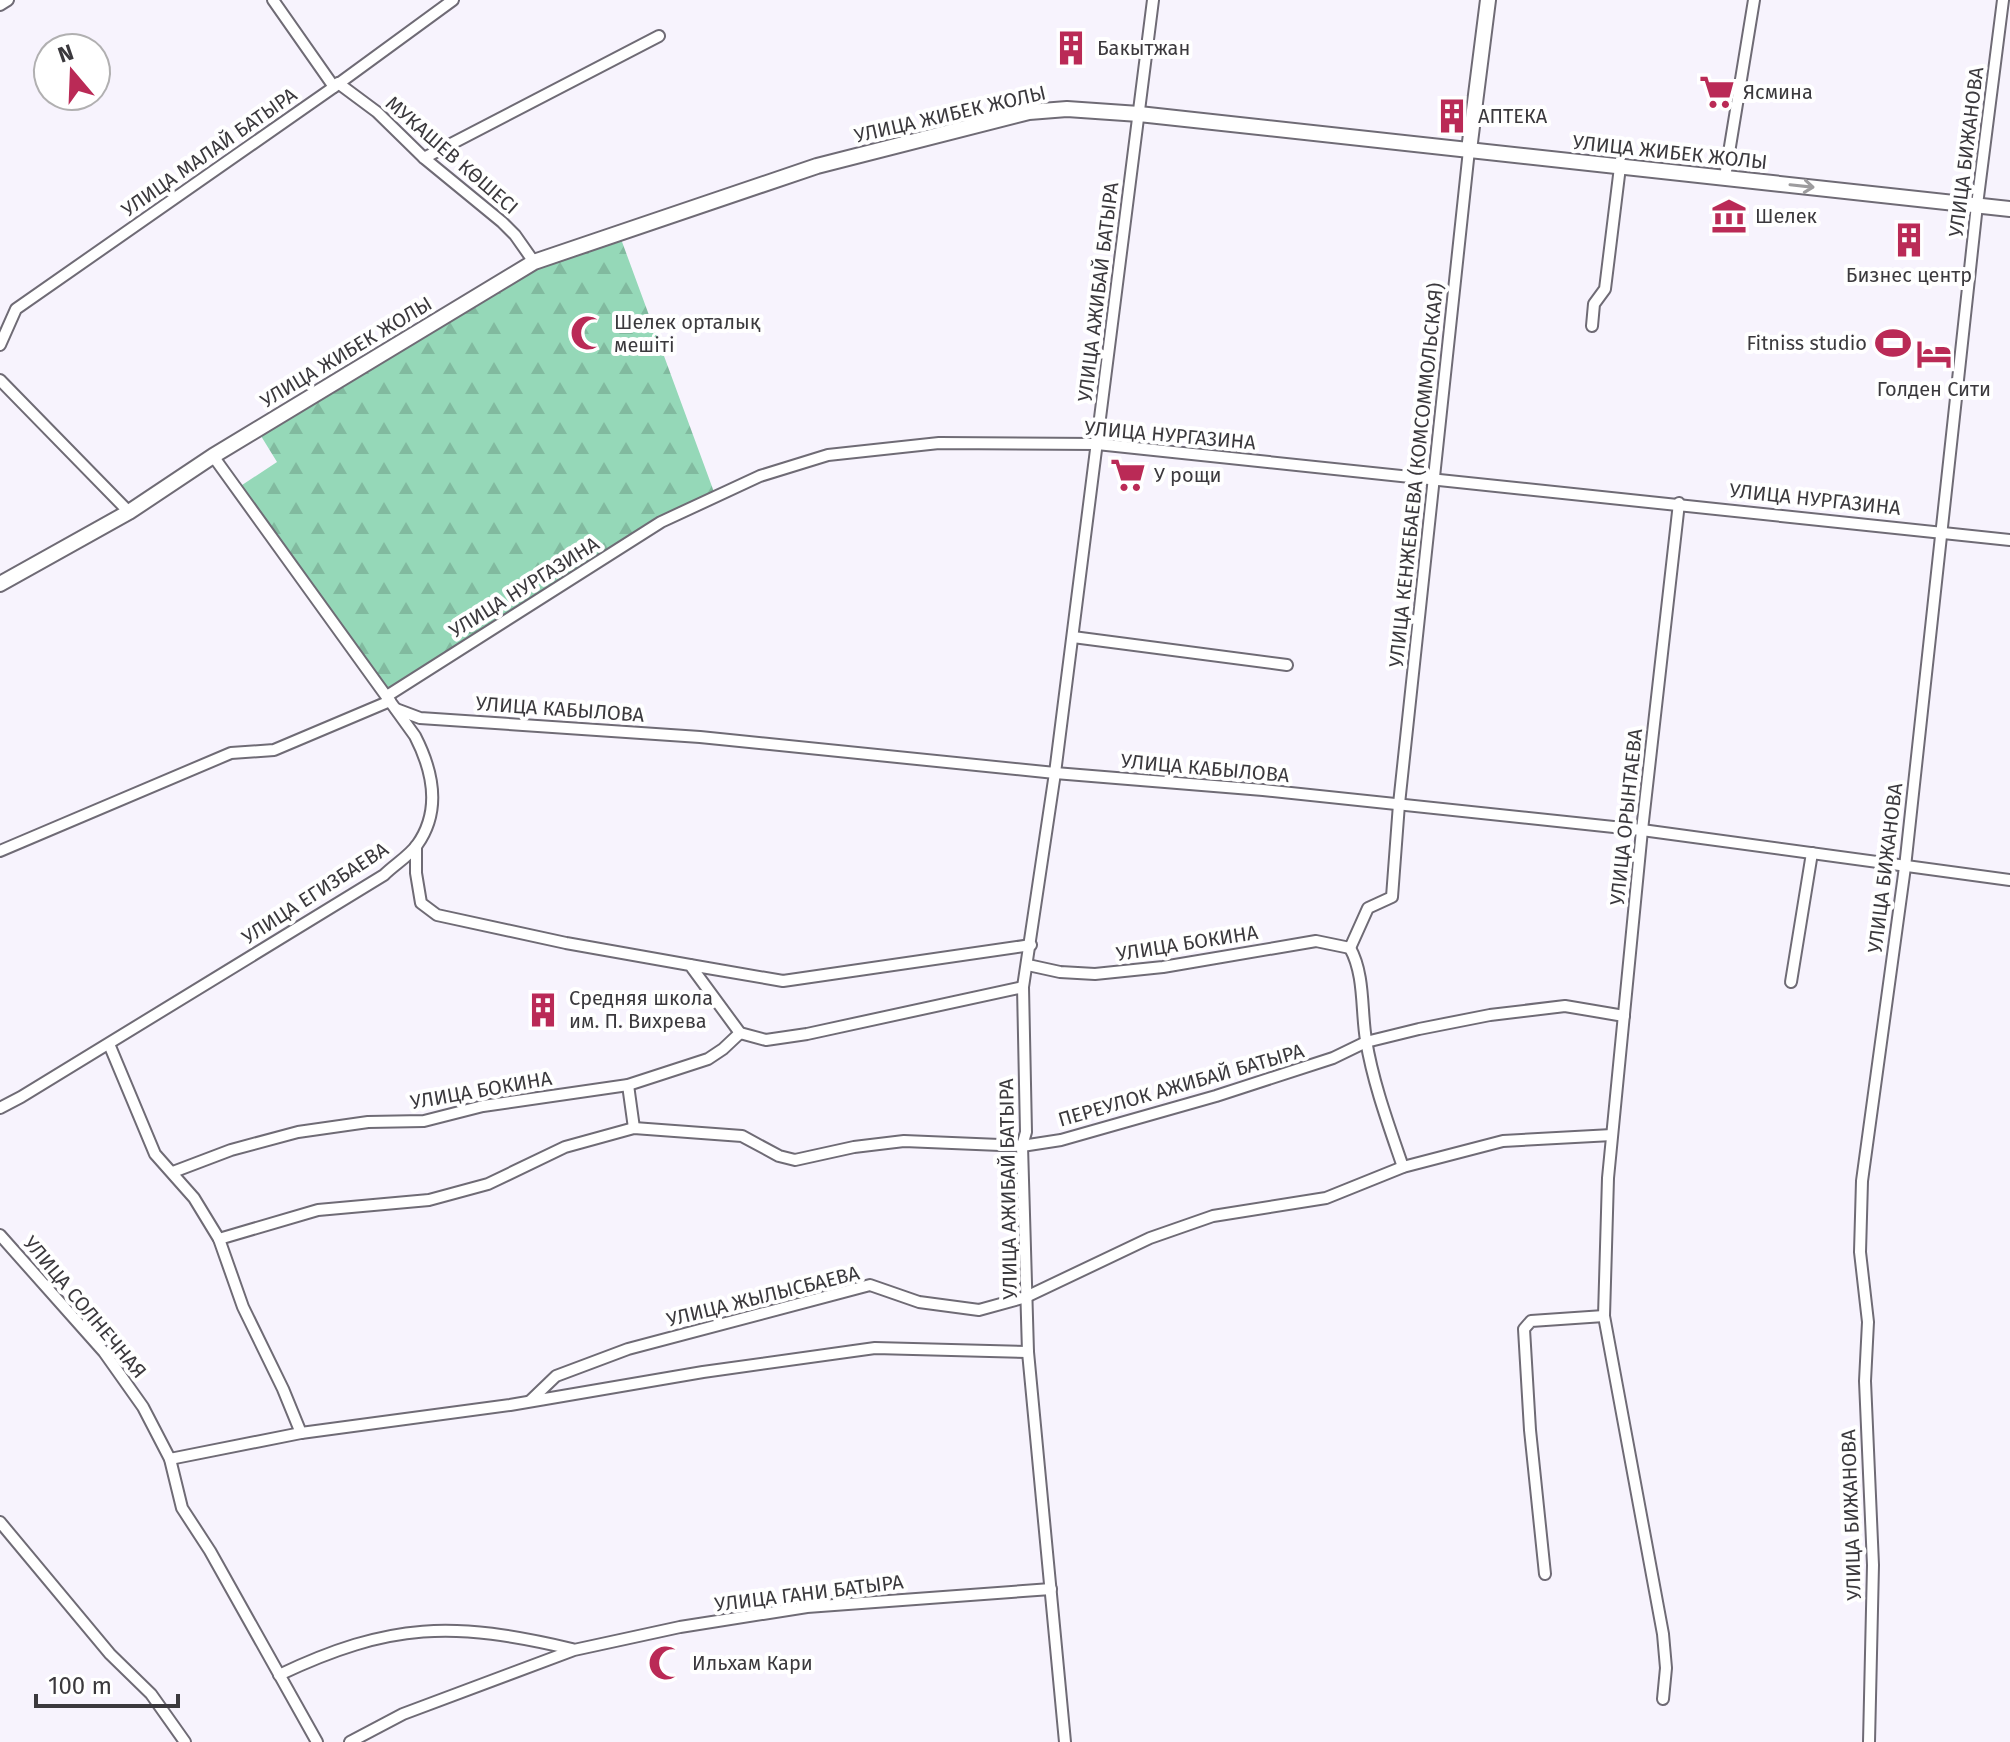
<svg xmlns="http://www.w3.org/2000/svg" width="2010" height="1742" font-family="'Fira Sans',sans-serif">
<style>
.forest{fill:url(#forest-firs)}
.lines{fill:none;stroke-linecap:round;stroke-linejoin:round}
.street-casing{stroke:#6f6b75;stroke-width:14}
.secondary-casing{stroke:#6f6b75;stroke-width:18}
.street{stroke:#fff;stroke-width:10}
.secondary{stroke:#fff;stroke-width:14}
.oneway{stroke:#9d9c9e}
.labels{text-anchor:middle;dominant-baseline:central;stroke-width:8;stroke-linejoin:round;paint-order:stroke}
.poi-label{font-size:20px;fill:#3b393d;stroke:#fff;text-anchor:start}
.street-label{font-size:20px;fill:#3b393d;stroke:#fff}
</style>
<defs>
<pattern id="forest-firs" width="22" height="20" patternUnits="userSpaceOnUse" patternTransform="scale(2)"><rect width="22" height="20" fill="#95d8b8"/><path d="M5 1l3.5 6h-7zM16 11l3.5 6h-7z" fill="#81ba9f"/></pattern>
</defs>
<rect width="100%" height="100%" fill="#f7f3fd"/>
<!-- forest -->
<path class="forest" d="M621,239l93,253 -55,26 -273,175 -147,-206 38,-25 -16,-26 277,-168z"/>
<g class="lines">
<!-- street casing -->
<g class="street-casing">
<g id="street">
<path d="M273,0l61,87"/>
<path d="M0,5l8,-5"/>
<path d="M338,83l39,29 47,46 78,64 13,13 19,27"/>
<path d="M424,158l235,-122"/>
<path d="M1725,177l29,-177"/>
<path d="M1592,326l2,-22 11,-15 15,-122"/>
<path d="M0,345l16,-36 318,-222 119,-87"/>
<path d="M0,380l129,132"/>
<path d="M1073,637l214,28"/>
<path d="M387,696l274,-174 99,-46 68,-21 111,-12 158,1 913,96"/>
<path d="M396,709l24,9 280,19 355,36 208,17 379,40 368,50"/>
<path d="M416,846v27l5,30 16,12 129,28 124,22 50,68 26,7 41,-6 216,-47"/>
<path d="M0,851l231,-98 43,-3 116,-49"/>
<path d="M1350,948l18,-40 24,-11 7,-93 70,-654"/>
<path d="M1350,948c15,27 11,63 16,92 7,43 23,86 37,127"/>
<path d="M690,965l93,16 248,-36"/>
<path d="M1028,965l32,7 35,2 68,-7 153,-26 34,7"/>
<path d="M1791,982l21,-129"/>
<path d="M109,1044l46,110 39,44 25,41 24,68 40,82 18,44"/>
<path d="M628,1085l6,43"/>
<path d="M0,1108l21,-11 363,-222c10,-10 25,-19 33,-30 25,-35 16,-74 -2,-109l-202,-280"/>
<path d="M173,1172l58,-22 67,-18 70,-10 56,-1 59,-15 145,-21 80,-26 15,-10 17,-16"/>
<path d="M0,1235l104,117 39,55 27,52 12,49 28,43 107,191"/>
<path d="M219,1239l99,-29 111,-10 59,-16 77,-37 69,-19 108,8 37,20 16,4 59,-13 50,-6 118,5 39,-6 155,-44 117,-38 33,-16 53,-13 71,-14 75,-9 59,10"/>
<path d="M530,1401l26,-25 72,-27 242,-64 49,17 60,8 47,-13 124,-59 63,-22 113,-18 77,-31 100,-26 109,-6"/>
<path d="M170,1459l131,-26 209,-28 193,-33 172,-24 153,4"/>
<path d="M0,1522l110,132 41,40 34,48"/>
<path d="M1545,1574l-15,-144 -6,-101 7,-8 73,-5"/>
<path d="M279,1675c112,-53 174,-54 293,-26"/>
<path d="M1663,1699l3,-31 -3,-34 -59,-318 4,-138 34,-348 37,-327"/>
<path d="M350,1742l53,-28 171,-64 106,-23 127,-20 244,-18"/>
<path d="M1065,1742l-37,-390 -6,-206 4,-14 -3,-145 32,-214 98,-773"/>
<path d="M1869,1742l4,-177 -8,-184 3,-59 -8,-70 2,-71 43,-314 72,-662 26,-205"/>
</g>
</g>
<!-- secondary casing -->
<g class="secondary-casing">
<g id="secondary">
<path d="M1469,150l19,-150"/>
<path d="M0,584l129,-72 84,-56 321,-194 283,-96 212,-54 38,-3 72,5 871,95"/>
</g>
</g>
<!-- street -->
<use href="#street" class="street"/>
<!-- secondary -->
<use href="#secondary" class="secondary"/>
</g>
<!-- one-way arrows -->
<defs><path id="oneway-shaft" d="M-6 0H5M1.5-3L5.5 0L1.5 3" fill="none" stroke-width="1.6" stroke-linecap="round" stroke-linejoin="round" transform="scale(2)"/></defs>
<use class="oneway" href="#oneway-shaft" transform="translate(1802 186) rotate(6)"/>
<!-- icons -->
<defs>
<g id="building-bare" transform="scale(2.76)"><path d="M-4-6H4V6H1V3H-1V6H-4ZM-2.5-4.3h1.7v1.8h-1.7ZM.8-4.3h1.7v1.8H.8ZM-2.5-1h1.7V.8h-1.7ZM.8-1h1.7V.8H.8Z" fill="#ba2a56" stroke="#fff" stroke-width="2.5" paint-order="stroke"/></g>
<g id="supermarket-bare" transform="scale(2.76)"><path d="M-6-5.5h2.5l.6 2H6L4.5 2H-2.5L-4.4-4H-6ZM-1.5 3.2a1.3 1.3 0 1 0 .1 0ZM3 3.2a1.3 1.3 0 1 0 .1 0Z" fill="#ba2a56" stroke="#fff" stroke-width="2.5" paint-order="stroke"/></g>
<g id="museum-bare" transform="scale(2.76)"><path d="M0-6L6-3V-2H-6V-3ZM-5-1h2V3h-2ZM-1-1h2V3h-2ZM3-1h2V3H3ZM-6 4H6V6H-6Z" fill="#ba2a56" stroke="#fff" stroke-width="2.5" paint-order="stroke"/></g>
<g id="mosque-bare" transform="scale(2.76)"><path d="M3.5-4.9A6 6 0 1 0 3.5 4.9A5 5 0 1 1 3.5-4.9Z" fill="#ba2a56" stroke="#fff" stroke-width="2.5" paint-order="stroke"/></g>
<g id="stadium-bare" transform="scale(2.76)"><path d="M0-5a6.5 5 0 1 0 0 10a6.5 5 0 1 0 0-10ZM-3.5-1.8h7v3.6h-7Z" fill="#ba2a56" stroke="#fff" stroke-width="2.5" paint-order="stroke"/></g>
<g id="hotel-bare" transform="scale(2.76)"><path d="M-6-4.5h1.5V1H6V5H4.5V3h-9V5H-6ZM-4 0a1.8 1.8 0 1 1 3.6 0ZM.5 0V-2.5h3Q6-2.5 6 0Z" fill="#ba2a56" stroke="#fff" stroke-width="2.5" paint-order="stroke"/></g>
</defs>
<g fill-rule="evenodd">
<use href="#building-bare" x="1071" y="48"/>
<use href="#supermarket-bare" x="1717" y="92"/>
<use href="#building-bare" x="1452" y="116"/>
<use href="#museum-bare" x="1729" y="216"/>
<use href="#building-bare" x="1909" y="240"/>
<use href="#mosque-bare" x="588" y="333"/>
<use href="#stadium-bare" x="1893" y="343"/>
<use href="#hotel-bare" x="1934" y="354"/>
<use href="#supermarket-bare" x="1128" y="475"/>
<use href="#building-bare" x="543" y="1010"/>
<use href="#mosque-bare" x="666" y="1663"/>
</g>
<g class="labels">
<!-- poi labels -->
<g class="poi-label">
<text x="1097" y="48">Бакытжан</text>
<text x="1743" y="92">Ясмина</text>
<text x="1478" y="116">АПТЕКА</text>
<text x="1755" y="216">Шелек</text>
<text x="1909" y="275" text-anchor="middle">Бизнес центр</text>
<text x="614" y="322">Шелек орталық<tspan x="614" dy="23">мешіті</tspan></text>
<text x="1867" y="343" text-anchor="end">Fitniss studio</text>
<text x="1934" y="389" text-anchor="middle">Голден Сити</text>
<text x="1154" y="475">У рощи</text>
<text x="569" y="998">Средняя школа<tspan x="569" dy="23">им. П. Вихрева</tspan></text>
<text x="692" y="1663">Ильхам Кари</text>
</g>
<!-- street labels -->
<g class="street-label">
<text transform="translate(950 114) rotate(-13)">УЛИЦА ЖИБЕК ЖОЛЫ</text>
<text transform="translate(209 152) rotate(-35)">УЛИЦА МАЛАЙ БАТЫРА</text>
<text transform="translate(1670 152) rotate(6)">УЛИЦА ЖИБЕК ЖОЛЫ</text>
<text transform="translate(1966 152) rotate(-83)">УЛИЦА БИЖАНОВА</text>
<text transform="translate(452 155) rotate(41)">МУКАШЕВ КӨШЕСІ</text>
<text transform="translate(1098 292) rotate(-83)">УЛИЦА АЖИБАЙ БАТЫРА</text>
<text transform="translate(346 352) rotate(-31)">УЛИЦА ЖИБЕК ЖОЛЫ</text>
<text transform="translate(1170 435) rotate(5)">УЛИЦА НУРГАЗИНА</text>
<text transform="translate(1416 475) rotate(-84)">УЛИЦА КЕНЖЕБАЕВА (КОМСОММОЛЬСКАЯ)</text>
<text transform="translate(1815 499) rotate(6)">УЛИЦА НУРГАЗИНА</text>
<text transform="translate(524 587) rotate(-32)">УЛИЦА НУРГАЗИНА</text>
<text transform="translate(560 709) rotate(4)">УЛИЦА КАБЫЛОВА</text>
<text transform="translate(1205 768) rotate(5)">УЛИЦА КАБЫЛОВА</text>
<text transform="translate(1626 817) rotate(-84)">УЛИЦА ОРЫНТАЕВА</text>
<text transform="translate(1885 868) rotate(-83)">УЛИЦА БИЖАНОВА</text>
<text transform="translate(315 893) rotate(-33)">УЛИЦА ЕГИЗБАЕВА</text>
<text transform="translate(1187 943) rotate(-9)">УЛИЦА БОКИНА</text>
<text transform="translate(1181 1085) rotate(-16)">ПЕРЕУЛОК АЖИБАЙ БАТЫРА</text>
<text transform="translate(481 1090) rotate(-10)">УЛИЦА БОКИНА</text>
<text transform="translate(1008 1189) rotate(-91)">УЛИЦА АЖИБАЙ БАТЫРА</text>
<text transform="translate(763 1296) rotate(-14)">УЛИЦА ЖЫЛЫСБАЕВА</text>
<text transform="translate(85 1307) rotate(50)">УЛИЦА СОЛНЕЧНАЯ</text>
<text transform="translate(1851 1515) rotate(-92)">УЛИЦА БИЖАНОВА</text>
<text transform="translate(809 1593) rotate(-7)">УЛИЦА ГАНИ БАТЫРА</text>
</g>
</g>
<!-- north arrow -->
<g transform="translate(72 72) rotate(341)"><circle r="38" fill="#ffffff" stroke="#b1b0b1" stroke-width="2"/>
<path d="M0-6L14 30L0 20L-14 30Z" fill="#ba2a56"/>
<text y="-12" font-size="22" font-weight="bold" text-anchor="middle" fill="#3b393d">N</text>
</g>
<!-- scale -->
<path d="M36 1694v12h142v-12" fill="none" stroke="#3b393d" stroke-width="4"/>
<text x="48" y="1694" font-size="24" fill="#3b393d" stroke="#ffffff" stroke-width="6" paint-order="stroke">100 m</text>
</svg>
